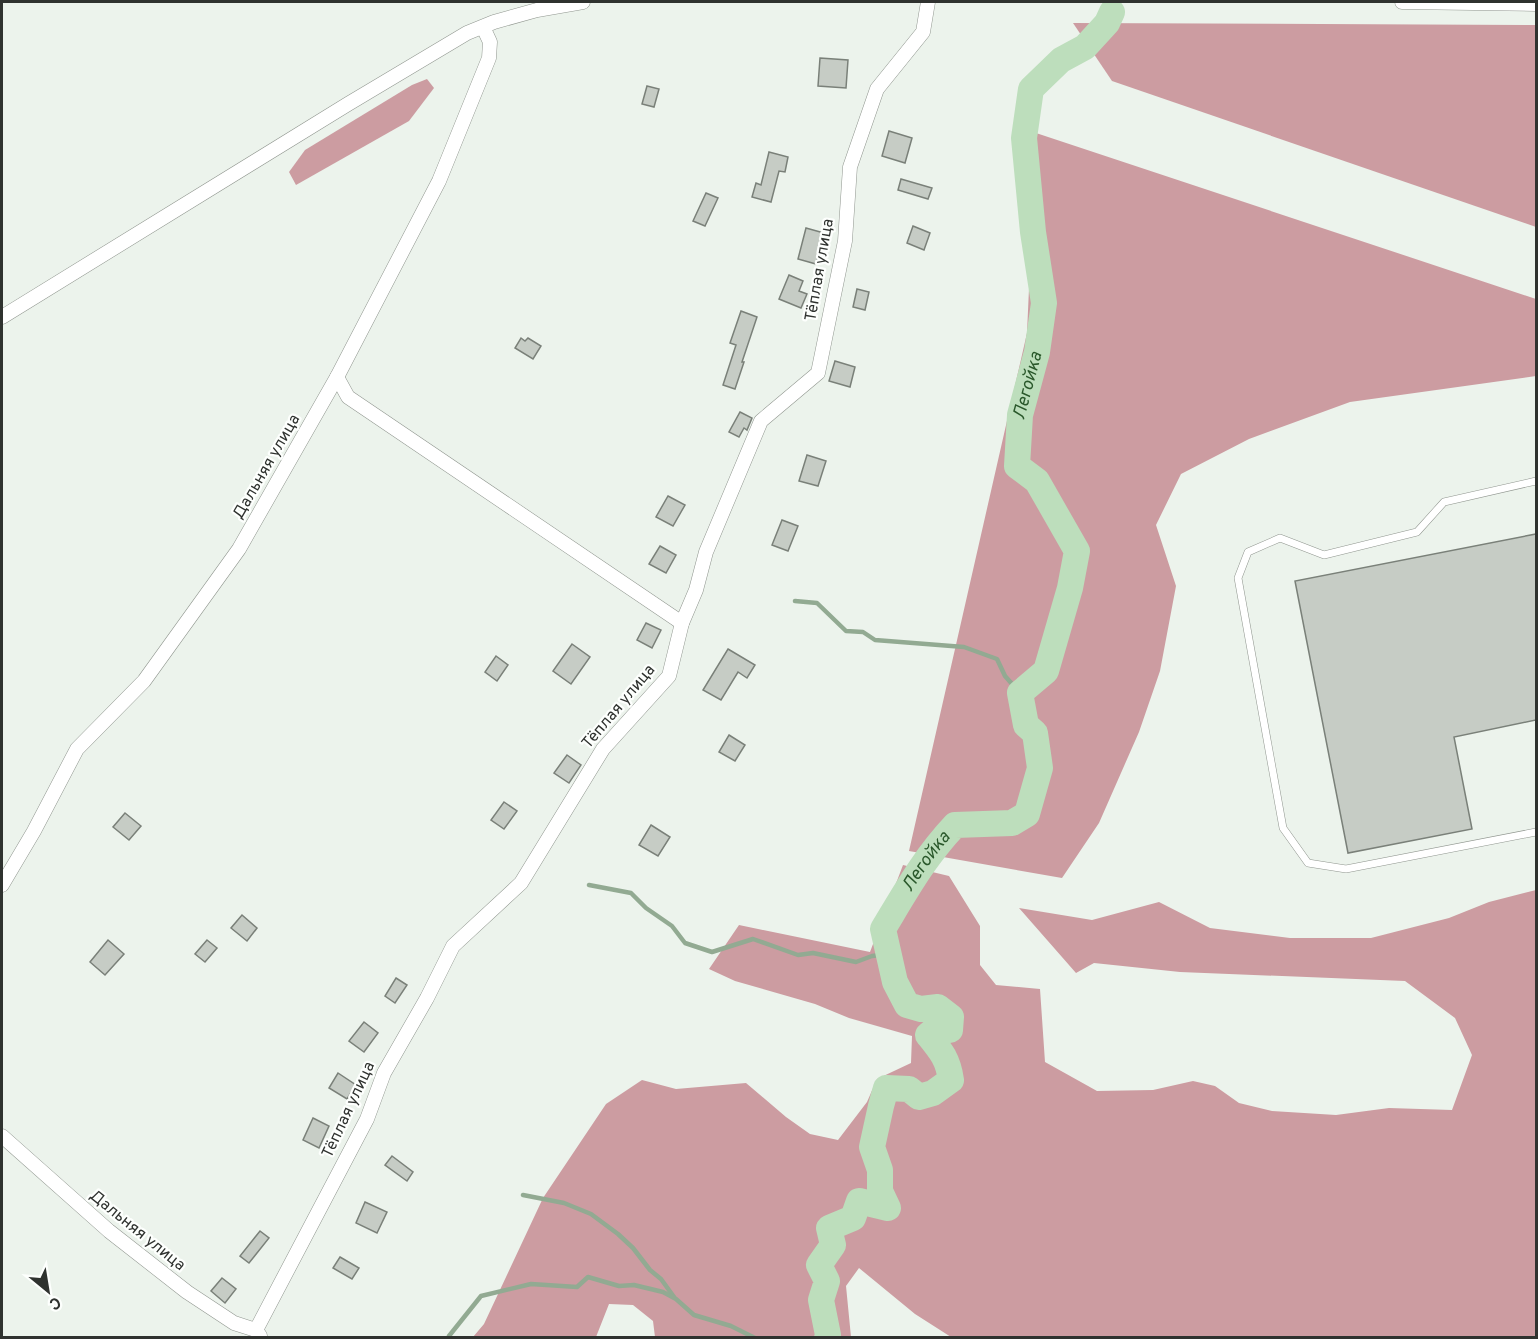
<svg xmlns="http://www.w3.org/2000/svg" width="1538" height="1339" font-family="Overpass,sans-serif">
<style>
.forest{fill:#cc9ca1}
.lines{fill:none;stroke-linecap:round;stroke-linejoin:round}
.stream{stroke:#92aa92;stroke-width:4.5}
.river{stroke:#bddebc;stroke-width:26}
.building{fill:#c6ccc5;stroke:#7a8079;stroke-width:1.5}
.service-casing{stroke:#90968f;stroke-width:8}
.minor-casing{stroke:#90968f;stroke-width:15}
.service{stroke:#fff;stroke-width:7}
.minor{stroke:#fff;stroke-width:14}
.labels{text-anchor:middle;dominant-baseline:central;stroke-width:4.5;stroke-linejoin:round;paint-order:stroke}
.street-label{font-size:16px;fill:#2f322f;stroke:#fdfffd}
.water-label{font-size:18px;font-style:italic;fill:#2a582b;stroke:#fdfffd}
</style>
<rect width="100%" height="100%" fill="#ecf3ec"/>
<!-- forest -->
<g class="forest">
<path d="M1073,23l463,2v202l-424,-146z"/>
<path d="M427,79l7,9 -25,33 -113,64 -7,-13 16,-22 107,-65z"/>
<path d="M1036,133l500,166v77l-186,26 -101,37 -68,35 -25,51 20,61 -16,85 -21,61 -40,91 -37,55 -153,-27 118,-518z"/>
<path d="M903,865l46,11 31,50v39l16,20 44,4 5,73 52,29 56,-1 40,-9 22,5 24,17 33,8 64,4 53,-7 63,2 20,-55 -17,-37 -50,-37 -225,-9 -86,-9 -18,10 -57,-65 73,12 67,-18 51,26 80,10h81l78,-20 40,-16 47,-12v447h-585l-36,-23 -56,-46 -13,18 5,51h-196l-2,-16 -20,-16 -24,-1 -13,33h-123l11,-13 59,-126 63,-94 36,-24 34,9 70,-6 40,34 24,17 28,6 29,-38 10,-23 34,-16 1,-27 -63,-18 -34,-14 -80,-23 -26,-12 30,-44 131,27z"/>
</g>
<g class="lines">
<!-- stream -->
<g class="stream">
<path d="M795,601l22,2 29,28 17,1 12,8 89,7 33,12 8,17 15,17"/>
<path d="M589,885l42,8 15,15 26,18 13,17 27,9 41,-13 45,16 15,-2 43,9 16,-6 17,-2"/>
<path d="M523,1195l41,8 27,11 27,20 15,14 17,22 11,9 13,18"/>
<path d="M449,1336l32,-40 50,-12 46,3 11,-10 31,9 15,-1 29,7 13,7 18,16 37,11 24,12"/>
</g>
<!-- river -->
<path class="river" id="s1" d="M827,1338l1,-3 -7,-35 6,-19 -8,-16 14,-20 -4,-17 24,-10 6,-17 29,7 -8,-17v-21l-8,-23 9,-41 5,-18 23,1 10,8 14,-4 18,-13c-3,-21 -10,-29 -23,-45l7,-6 15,1 1,-13 -13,-10 -17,2 -14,-4 -12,-23 -12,-53c23,-38 41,-71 72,-104l57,-2 15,-9 13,-46 -5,-35 -9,-8 -6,-32 26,-22 24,-83 7,-37 -40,-70 -20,-15 3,-51 17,-63 7,-49 -11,-71 -9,-94 7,-49 30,-29 24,-13 22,-24 5,-11"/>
</g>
<!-- building -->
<g class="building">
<path d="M820,58l28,2 -2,28 -28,-2z"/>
<path d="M647,86l12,3 -5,18 -12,-3z"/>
<path d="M889,131l23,7 -7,25 -23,-7z"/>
<path d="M769,152l19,5 -3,15 -6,-1 -8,31 -19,-5 4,-14 5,2z"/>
<path d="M901,179l31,9 -4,11 -30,-9z"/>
<path d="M706,193l12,5 -13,28 -12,-5z"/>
<path d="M913,226l17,7 -6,17 -17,-7z"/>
<path d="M806,228l18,5 -8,31 -18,-5z"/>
<path d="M789,275l14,6 -4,10 8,3 -6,14 -22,-9z"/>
<path d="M857,289l12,3 -4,18 -12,-3z"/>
<path d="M741,311l16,6 -15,45h2l-9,27 -12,-4 13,-40 -6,-2z"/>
<path d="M521,338l4,3 3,-3 13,8 -8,13 -18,-11z"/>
<path d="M835,361l20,6 -5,20 -21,-6z"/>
<path d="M740,412l12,6 -5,12 -3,-2 -5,9 -10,-5z"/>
<path d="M807,455l19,6 -8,25 -19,-5z"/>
<path d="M668,496l17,9 -12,21 -17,-9z"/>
<path d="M782,520l16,6 -10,25 -16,-6z"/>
<path d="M1536,534v186l-82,17 18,92 -124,24 -53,-272z"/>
<path d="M660,546l16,9 -10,18 -17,-9z"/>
<path d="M646,623l15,7 -9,18 -15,-8z"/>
<path d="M572,644l18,13 -19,27 -18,-13z"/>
<path d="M728,649l27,16 -8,13 -9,-6 -17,28 -18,-10z"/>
<path d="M496,656l12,9 -11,16 -12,-9z"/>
<path d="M729,735l16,10 -10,16 -16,-9z"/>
<path d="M567,755l14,10 -12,18 -15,-10z"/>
<path d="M504,802l13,9 -13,18 -13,-9z"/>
<path d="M125,813l16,13 -12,14 -16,-13z"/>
<path d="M651,825l19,12 -12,19 -19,-11z"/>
<path d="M242,915l15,13 -10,13 -16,-13z"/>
<path d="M108,940l16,14 -19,21 -15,-13z"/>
<path d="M207,940l10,8 -12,14 -10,-8z"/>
<path d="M396,978l11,7 -12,18 -10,-7z"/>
<path d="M364,1022l14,11 -14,19 -15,-11z"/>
<path d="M338,1073l18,12 -9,14 -18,-11z"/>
<path d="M313,1118l16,8 -10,22 -16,-8z"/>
<path d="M392,1156l21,16 -6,9 -22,-16z"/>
<path d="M365,1202l22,10 -10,21 -21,-10z"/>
<path d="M260,1231l9,7 -20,25 -9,-7z"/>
<path d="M340,1257l19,11 -7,11 -19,-11z"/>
<path d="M222,1278l14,11 -11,14 -14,-12z"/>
</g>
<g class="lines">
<!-- service casing -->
<g class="service-casing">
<path id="service" d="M1536,481l-92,21 -27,30 -93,23 -44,-17 -32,14 -10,26 45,250 25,35 38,6 190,-37"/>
</g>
<!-- minor casing -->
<g class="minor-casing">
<g id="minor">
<path d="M1402,2l134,2"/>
<path d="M2,317l346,-213 119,-71 27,-11 43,-12 46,-8"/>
<path d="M337,377l11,20 334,226"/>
<path d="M2,885l32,-54 43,-82 67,-68 95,-132 98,-172 102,-196 50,-123 1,-16 -7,-15"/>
<path d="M2,1136l107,95 78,61 47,31 22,7 4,6"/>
<path d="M256,1330l111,-211 17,-46 43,-75 26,-52 68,-63 82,-134 66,-73 13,-53 14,-33 10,-38 55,-131 57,-48 27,-132 5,-74 27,-78 46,-57 5,-30"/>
</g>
</g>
<!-- service -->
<use href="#service" class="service"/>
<!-- minor -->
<use href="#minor" class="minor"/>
</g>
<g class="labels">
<!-- street labels -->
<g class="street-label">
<text transform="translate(820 270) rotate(-80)">Тёплая улица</text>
<text transform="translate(267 467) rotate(-60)">Дальняя улица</text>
<text transform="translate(619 707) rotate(-50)">Тёплая улица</text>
<text transform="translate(349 1110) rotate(-65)">Тёплая улица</text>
<text transform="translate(137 1231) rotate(39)">Дальняя улица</text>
</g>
<!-- water labels -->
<g class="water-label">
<text stroke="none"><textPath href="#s1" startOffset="1281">Легойка</textPath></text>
<text stroke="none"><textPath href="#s1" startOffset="687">Легойка</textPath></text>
</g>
</g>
<!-- border -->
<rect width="1538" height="1339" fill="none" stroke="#2f322f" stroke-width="6"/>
<!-- north arrow -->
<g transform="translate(48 1291) rotate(150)" stroke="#fdfffd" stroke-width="4.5" paint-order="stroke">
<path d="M0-4.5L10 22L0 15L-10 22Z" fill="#2f322f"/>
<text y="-9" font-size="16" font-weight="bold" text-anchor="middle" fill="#2f322f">С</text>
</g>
</svg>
